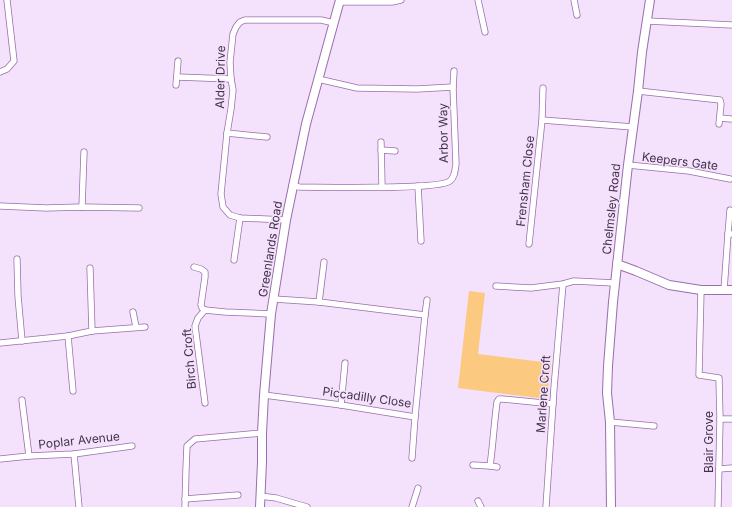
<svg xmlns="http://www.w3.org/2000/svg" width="732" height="507" font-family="Inter,sans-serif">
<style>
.green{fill:#fcc980}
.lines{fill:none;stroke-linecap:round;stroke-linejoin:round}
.street-casing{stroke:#9a6eac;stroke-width:7}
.secondary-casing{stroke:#9a6eac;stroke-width:10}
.street{stroke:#fff;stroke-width:5.5}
.secondary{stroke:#fff;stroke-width:8}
.labels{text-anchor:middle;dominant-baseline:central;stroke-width:3;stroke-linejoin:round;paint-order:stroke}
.street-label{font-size:12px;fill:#45324d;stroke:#f4e1fc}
</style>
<rect width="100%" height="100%" fill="#f4e1fc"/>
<!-- green -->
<path class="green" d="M469,291l16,2 -7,61 73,9 -4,36 -89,-11z"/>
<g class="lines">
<!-- street casing -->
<g class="street-casing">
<g id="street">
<path d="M478,0l7,32"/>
<path d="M574,0l3,15"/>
<path d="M340,2h52l9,-2"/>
<path d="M647,21l85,4"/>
<path d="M0,72l7,-3 7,-8 -7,-61"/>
<path d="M177,77l54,2"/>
<path d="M318,79l39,9 60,1 36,-2"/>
<path d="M176,85l2,-24"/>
<path d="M638,91l82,9 1,4 -2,20"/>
<path d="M720,118l11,1"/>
<path d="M542,120l91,7"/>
<path d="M227,133l40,4"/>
<path d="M381,142l1,45"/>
<path d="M381,150l14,1"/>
<path d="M628,165l61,6 41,8"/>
<path d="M292,185l7,2c22,0 140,3 151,-6 5,-4 5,-11 6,-17l-3,-77 1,-16"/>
<path d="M418,186l3,55"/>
<path d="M0,206l46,2 36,-1 57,1"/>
<path d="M82,207l2,-55"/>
<path d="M286,220l-46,-2 -10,-3 -7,-8 -2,-13 6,-61 4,-24 2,-19 -2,-11 -1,-17 3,-28 3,-7 4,-5 5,-2h76l13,3"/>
<path d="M728,234l2,-24"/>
<path d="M529,244l13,-124 1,-32"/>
<path d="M17,259l1,37 4,45"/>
<path d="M234,260l6,-42"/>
<path d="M194,267l7,2 4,3v5l-4,28 1,3 3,2"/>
<path d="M90,268l2,63"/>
<path d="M496,286l35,2 32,-4 11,-3 41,2"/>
<path d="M701,290l-2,85 20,3 1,41 -2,88"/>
<path d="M724,290l4,-56h4"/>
<path d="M274,299l45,3 106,13"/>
<path d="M319,302l5,-40"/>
<path d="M133,312l3,15"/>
<path d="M68,336l5,55"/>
<path d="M0,343l68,-7 24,-5 53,-4"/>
<path d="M264,395l77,10 74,12 10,-102 2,-15"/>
<path d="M22,400l7,56"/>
<path d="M205,403l-10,-77 3,-8 7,-8 20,2 46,2"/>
<path d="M341,405l4,-42"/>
<path d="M720,419h12"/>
<path d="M610,422l44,4"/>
<path d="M74,454l5,53"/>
<path d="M412,458l3,-41"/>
<path d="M0,459l29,-3 45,-2 58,-8"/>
<path d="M473,465l17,1c3,-21 4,-42 7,-64l2,-3h3l51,5"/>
<path d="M490,466l7,1"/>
<path d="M719,469l13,-1"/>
<path d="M260,496l16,2 31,9"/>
<path d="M185,499l53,-4"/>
<path d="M478,501l3,6"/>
<path d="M185,507l1,-38 1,-23 8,-7 67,-6"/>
<path d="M412,507l6,-19"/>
<path d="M546,507l8,-119 9,-104"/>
</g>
</g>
<!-- secondary casing -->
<g class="secondary-casing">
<g id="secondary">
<path d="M617,264l19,7 33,14 32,5h31"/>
<path d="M260,507l2,-45v-29l2,-38 7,-81 15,-94 20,-96 34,-124"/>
<path d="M611,507l-1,-85 -3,-29 1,-27 5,-64 15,-137 10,-74 4,-39 8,-52"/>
</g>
</g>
<!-- street -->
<use href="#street" class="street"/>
<!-- secondary -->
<use href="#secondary" class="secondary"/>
</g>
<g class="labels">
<!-- street labels -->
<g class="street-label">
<text transform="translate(220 77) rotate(-89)">Alder Drive</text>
<text transform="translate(443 133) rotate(-91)">Arbor Way</text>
<text transform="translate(680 161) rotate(7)">Keepers Gate</text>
<text transform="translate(525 181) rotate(-84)">Frensham Close</text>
<text transform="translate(611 209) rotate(-84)">Chelmsley Road</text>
<text transform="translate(270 249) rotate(-81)">Greenlands Road</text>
<text transform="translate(189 359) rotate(-95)">Birch Croft</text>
<text transform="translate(543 394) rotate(-86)">Marlene Croft</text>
<text transform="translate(367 397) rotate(8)">Piccadilly Close</text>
<text transform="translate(79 440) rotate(-6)">Poplar Avenue</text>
<text transform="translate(708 442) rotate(-90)">Blair Grove</text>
</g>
</g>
</svg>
